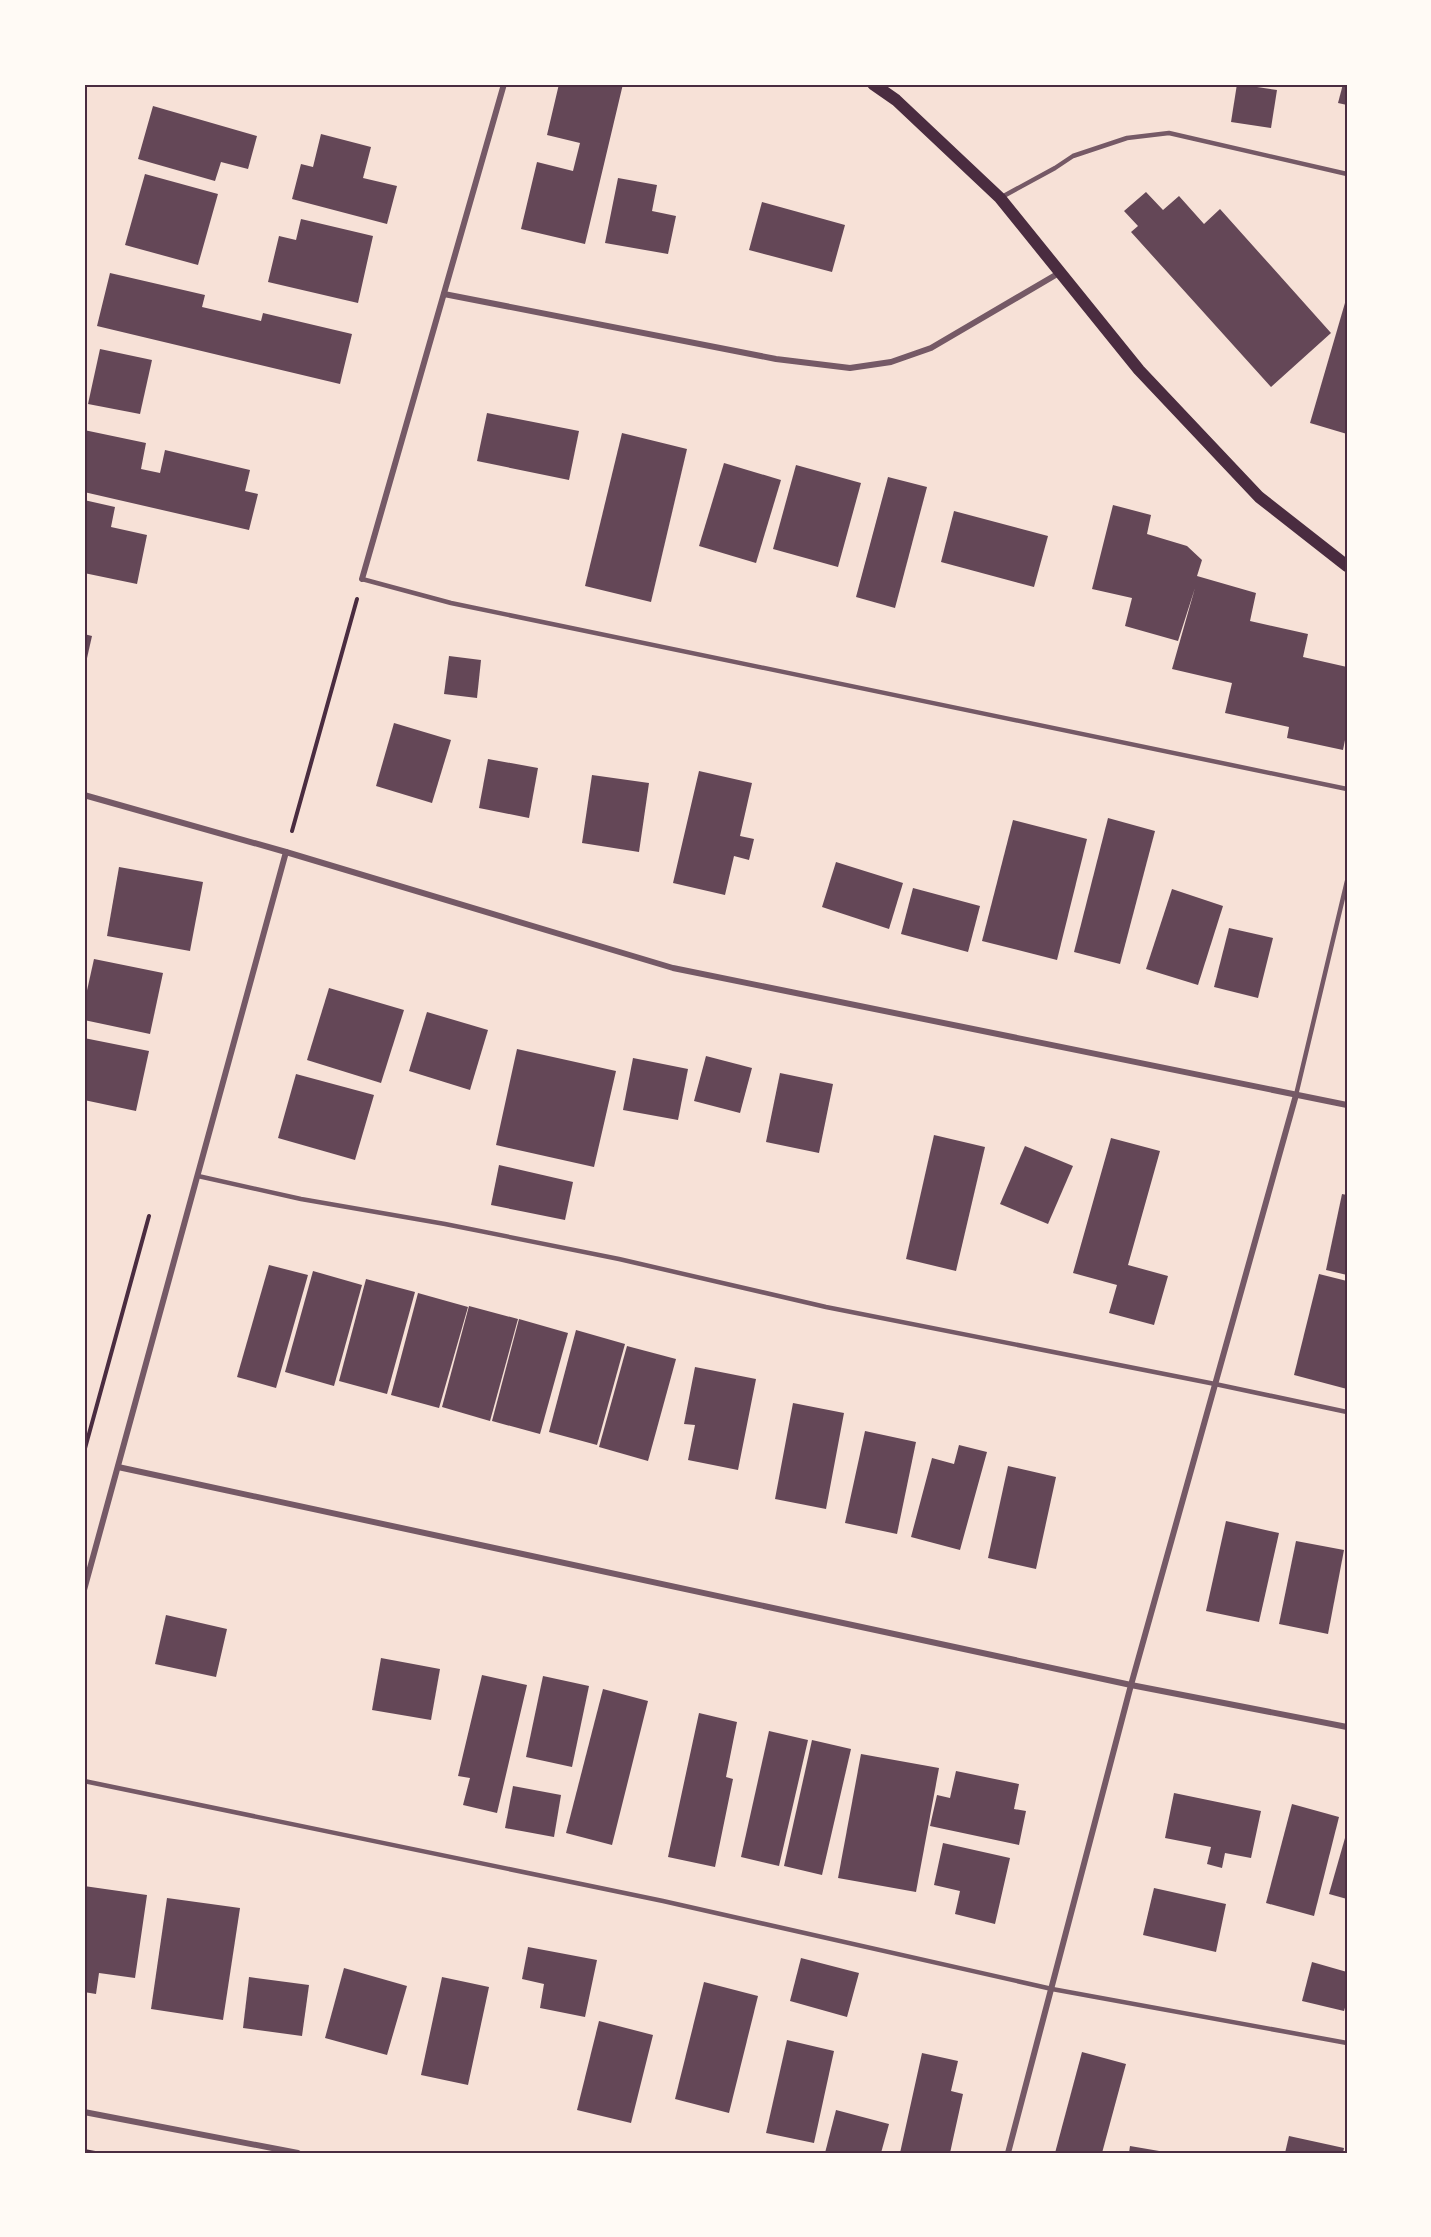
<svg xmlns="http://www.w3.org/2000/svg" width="1431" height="2237" font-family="'Nunito Sans',sans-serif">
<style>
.building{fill:#644757}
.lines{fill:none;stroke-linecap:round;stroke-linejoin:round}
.path{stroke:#4a2c40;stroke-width:4}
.service{stroke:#755966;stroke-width:4.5}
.minor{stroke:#755966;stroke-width:6}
.secondary{stroke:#4a2c40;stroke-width:12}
.neatline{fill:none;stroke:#4a2c40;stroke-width:2}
</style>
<rect width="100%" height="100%" fill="#f7e1d7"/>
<!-- building -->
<g class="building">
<path d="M559,84h64l-38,160 -64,-15 16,-67 36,9 7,-28 -33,-8z"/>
<path d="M1237,84l40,6 -6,38 -40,-6z"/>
<path d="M1343,84h4v21l-9,-2z"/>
<path d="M153,106l104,30 -9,33 -27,-7 -6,19 -77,-22z"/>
<path d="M321,134l50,13 -8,31 34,8 -10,38 -95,-25 9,-35 12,3z"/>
<path d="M145,174l73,20 -20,71 -73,-20z"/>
<path d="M618,178l39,7 -5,26 24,5 -8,38 -63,-11z"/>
<path d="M1146,192l17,18 16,-14 25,28 16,-15 111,124 -60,54 -140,-155 7,-6 -14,-15z"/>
<path d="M762,202l83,23 -13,47 -83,-22z"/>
<path d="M301,219l72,17 -15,67 -90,-21 11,-46 17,4z"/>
<path d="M110,273l95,22 -3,12 59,14 2,-8 89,21 -12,50 -243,-58z"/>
<path d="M1347,296v138l-37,-11z"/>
<path d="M100,349l52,11 -12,54 -52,-10z"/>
<path d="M487,413l92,18 -10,49 -92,-19z"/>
<path d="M84,430l62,13 -5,26 19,4 5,-23 85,20 -5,21 13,3 -9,36 -165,-38z"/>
<path d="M622,433l65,16 -36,153 -66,-16z"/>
<path d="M724,463l57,17 -25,83 -57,-17z"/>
<path d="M796,465l65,18 -23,84 -65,-18z"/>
<path d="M888,477l39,10 -32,121 -39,-11z"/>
<path d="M84,500l31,7 -4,20 36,8 -10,49 -53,-11z"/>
<path d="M1113,505l38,10 -4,19 40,12 15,14 -5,16 59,17 -6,28 58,13 -5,23 44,10v63l-4,20 -56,-12 2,-11 -64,-14 7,-30 -60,-14 23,-81 -17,53 -53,-15 7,-28 -40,-9z"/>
<path d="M954,511l94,25 -14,51 -93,-25z"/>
<path d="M84,634l8,2 -7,31h-1z"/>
<path d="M449,656l32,4 -4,38 -33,-4z"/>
<path d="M394,723l57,17 -19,63 -56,-17z"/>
<path d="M488,759l50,9 -9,50 -50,-10z"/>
<path d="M699,771l53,12 -12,53 14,3 -5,21 -15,-4 -9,39 -52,-12z"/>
<path d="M592,775l57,8 -10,69 -57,-9z"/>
<path d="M1108,818l47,13 -35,133 -46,-12z"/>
<path d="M1013,820l74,19 -30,121 -75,-19z"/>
<path d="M836,862l67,21 -14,46 -67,-22z"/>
<path d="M119,867l84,15 -13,69 -83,-15z"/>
<path d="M913,888l67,18 -12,46 -67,-18z"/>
<path d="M1172,889l51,17 -25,79 -52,-16z"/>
<path d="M1229,928l44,10 -15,60 -44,-11z"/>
<path d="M94,959l69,14 -13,61 -66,-14v-16z"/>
<path d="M329,988l75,22 -23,73 -74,-23z"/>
<path d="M427,1012l61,18 -18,60 -61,-19z"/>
<path d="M84,1038l65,13 -13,60 -52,-11z"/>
<path d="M517,1049l99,22 -22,96 -98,-22z"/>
<path d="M706,1056l46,12 -12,45 -46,-12z"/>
<path d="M633,1058l55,11 -10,51 -55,-10z"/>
<path d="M780,1073l53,11 -14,69 -53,-11z"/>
<path d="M296,1074l78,21 -19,65 -77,-22z"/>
<path d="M934,1135l51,12 -29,124 -50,-12z"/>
<path d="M1111,1138l49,13 -32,114 40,11 -14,49 -45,-12 8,-28 -44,-12z"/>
<path d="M1025,1146l48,20 -25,58 -48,-20z"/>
<path d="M499,1165l74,17 -8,38 -74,-15z"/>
<path d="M1342,1194l5,1v80l-21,-5z"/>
<path d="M269,1265l39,10 -32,113 -39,-11z"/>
<path d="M313,1271l49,14 -28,101 -49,-14z"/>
<path d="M1319,1274l28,7v108l-53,-14z"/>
<path d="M366,1279l49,13 -28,102 -48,-13z"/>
<path d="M418,1293l50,14 -29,101 -48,-13z"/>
<path d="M469,1306l49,13 -28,102 -48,-14z"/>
<path d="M519,1319l49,14 -28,101 -48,-13z"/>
<path d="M576,1330l49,14 -28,101 -48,-13z"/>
<path d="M627,1346l49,13 -28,102 -49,-14z"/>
<path d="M695,1367l61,12 -18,91 -50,-10 7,-35 -11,-1z"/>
<path d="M793,1403l51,10 -18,96 -51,-10z"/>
<path d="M865,1431l51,11 -19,92 -52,-11z"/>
<path d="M959,1445l28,7 -27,98 -49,-13 21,-79 22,6z"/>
<path d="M1008,1466l48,11 -20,92 -48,-11z"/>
<path d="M1226,1521l53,12 -20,89 -53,-11z"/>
<path d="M1296,1541l48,9 -16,84 -49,-10z"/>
<path d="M166,1615l61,14 -11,48 -61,-13z"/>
<path d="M381,1658l59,11 -9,51 -59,-10z"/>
<path d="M482,1675l45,10 -30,128 -34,-8 7,-27 -12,-2z"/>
<path d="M543,1676l46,10 -17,81 -46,-10z"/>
<path d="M603,1689l45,12 -36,144 -46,-12z"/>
<path d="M699,1713l38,9 -11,55 7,2 -18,88 -47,-10z"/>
<path d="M769,1731l39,9 -29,126 -38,-9z"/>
<path d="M812,1740l39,9 -29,126 -38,-9z"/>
<path d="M861,1754l78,14 -23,124 -78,-14z"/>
<path d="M956,1771l63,13 -5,25 12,2 -7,34 -89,-19 7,-31 13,3z"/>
<path d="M513,1786l48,9 -7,42 -49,-9z"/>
<path d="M1174,1793l87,18 -10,47 -26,-5 -3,15 -15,-4 4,-17 -46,-9z"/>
<path d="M1292,1804l47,13 -25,99 -48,-13z"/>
<path d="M1347,1831v68l-18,-5z"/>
<path d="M943,1843l67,15 -15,66 -40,-10 5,-23 -26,-6z"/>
<path d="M84,1886l63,9 -12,83 -36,-5 -3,21 -12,-2z"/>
<path d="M1154,1888l72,16 -10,48 -73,-17z"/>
<path d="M167,1898l73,10 -17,112 -72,-11z"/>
<path d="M528,1947l69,13 -12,57 -45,-9 4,-24 -22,-5z"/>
<path d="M801,1958l58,15 -12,44 -57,-16z"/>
<path d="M1312,1962l35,10v29l-3,10 -42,-10z"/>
<path d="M344,1968l63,18 -20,69 -62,-17z"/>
<path d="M249,1977l60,8 -7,51 -59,-8z"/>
<path d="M442,1977l47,10 -21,98 -47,-10z"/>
<path d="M704,1982l54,14 -29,117 -54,-14z"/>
<path d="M599,2021l54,14 -22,88 -54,-13z"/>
<path d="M787,2040l47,11 -20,92 -48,-10z"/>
<path d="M1082,2052l44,12 -24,89h-47z"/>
<path d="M922,2053l36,8 -7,30 12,3 -13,59h-50z"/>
<path d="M836,2110l53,14 -8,29h-56z"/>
<path d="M1289,2136l55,12 -1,5h-58z"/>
<path d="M1130,2146l35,6v1h-36z"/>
</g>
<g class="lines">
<!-- path -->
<g class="path">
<path d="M292,831l65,-232"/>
<path d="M84,1452l65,-236"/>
<path d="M84,2151l11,2"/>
</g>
<!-- service -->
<g class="service">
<path d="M1000,198l55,-30 18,-12 54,-18 42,-5 178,41"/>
<path d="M362,579l89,24 896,186"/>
<path d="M1296,1095l51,-214"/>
<path d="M198,1176l103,23 144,25 174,35 207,48 389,77 132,28"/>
<path d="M84,1781l579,120 389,88 295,54"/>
</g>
<!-- minor -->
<g class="minor">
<path d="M444,294l332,65 74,9 41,-6 40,-14 128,-75"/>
<path d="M362,579l142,-495"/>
<path d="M84,795l202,57 387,116 674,137"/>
<path d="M118,1467l1013,218 216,42"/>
<path d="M84,1590l202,-738"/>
<path d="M84,2112l214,41"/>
<path d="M1008,2153l123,-468 165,-590"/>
</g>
<!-- secondary -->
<path class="secondary" d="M873,84l23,16 104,98 139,172 120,127 88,69"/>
</g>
<!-- border -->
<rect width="1431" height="2237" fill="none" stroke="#fffaf5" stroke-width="171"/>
<rect x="86" y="86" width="1260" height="2066" class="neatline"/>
</svg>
